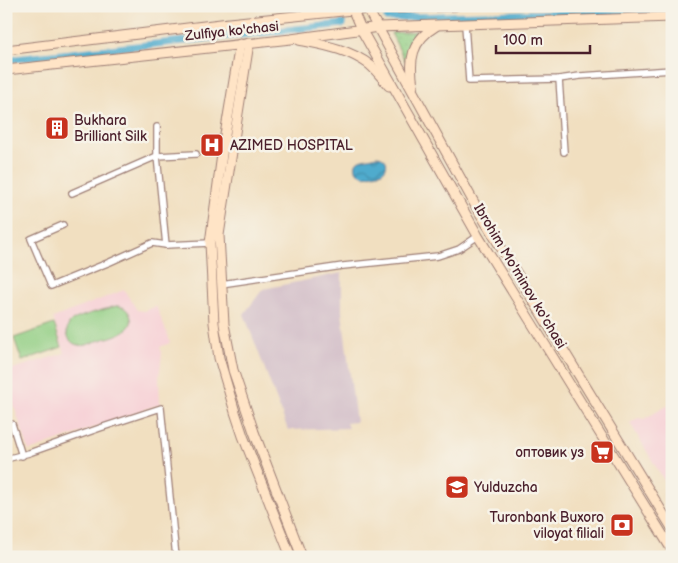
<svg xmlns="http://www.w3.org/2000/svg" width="678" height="563" font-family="'Balsamiq Sans',sans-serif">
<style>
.built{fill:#f7cfd5}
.industrial{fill:#d2bdc8}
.grass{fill:url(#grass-dots);stroke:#6e7657}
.park{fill:#91ce83;stroke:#6e7657}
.water{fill:url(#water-waves);stroke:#4c657c}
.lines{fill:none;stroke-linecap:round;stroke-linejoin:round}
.canal{stroke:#4fabcd;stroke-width:7}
.minor-casing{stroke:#9e7f76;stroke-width:8}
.secondary-casing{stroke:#9e7f76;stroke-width:11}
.minor{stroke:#fff;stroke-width:5.5}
.secondary{stroke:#ffe4c6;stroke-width:9}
.labels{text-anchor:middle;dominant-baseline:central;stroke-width:5;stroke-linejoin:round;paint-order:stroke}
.street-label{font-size:14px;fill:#4a1f2b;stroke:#f7f3e8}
.poi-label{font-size:14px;fill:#4a1f2b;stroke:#f7f3e8;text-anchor:start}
</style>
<defs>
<pattern id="grass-dots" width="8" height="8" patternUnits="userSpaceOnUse" patternTransform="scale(1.25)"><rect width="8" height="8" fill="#91ce83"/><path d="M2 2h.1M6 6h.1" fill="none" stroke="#7fb071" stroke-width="1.8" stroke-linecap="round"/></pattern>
<pattern id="water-waves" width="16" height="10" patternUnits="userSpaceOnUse" patternTransform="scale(1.25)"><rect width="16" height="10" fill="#4fabcd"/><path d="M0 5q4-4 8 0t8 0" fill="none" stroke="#448ba7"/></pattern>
</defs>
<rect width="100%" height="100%" fill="#f7f3e8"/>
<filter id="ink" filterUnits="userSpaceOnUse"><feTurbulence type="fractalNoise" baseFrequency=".02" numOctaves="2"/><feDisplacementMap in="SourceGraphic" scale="10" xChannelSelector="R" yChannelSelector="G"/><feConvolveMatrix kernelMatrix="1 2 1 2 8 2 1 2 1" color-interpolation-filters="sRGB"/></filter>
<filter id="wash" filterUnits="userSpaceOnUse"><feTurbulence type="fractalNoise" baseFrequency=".0096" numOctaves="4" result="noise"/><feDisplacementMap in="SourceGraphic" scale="20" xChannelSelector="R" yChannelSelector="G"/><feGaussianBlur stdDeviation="1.12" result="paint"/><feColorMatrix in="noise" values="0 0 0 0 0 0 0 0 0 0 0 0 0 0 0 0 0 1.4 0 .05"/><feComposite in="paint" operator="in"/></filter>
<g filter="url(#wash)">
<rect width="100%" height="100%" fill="#f1dfc0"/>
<!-- built -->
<g class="built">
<path d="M124,290l13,20 8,1 11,-5 11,27 3,10 -10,4 2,6 -3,26 1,25 -131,47 -23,-69v-11l59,-18 -12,-35z"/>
<path d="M672,403v91l-42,-71 8,-5 6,1z"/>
</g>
<!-- industrial -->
<path class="industrial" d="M342,273v39l14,110 -10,1 2,5 -60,2 -44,-116 19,-25z"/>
<!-- grass -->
<path class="grass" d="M422,31l-10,17 -7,13 -14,-28z"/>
<!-- park -->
<g class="park">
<path d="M116,306c6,0 10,2 13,7 11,19 -20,24 -32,28 -6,2 -13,6 -19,4 -11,-2 -15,-17 -6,-24 6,-5 35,-12 44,-15z"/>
<path d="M54,324l8,23 -40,14 -8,-23z"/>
</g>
<!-- water -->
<path class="water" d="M376,156c11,0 14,10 6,16l-18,4 -7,-4c-6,-16 10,-12 19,-16z"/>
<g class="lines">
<!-- canal -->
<g class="canal">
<path d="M387,18c95,-4 190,-4 285,-9"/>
<path d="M6,60l337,-36"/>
</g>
</g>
</g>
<g filter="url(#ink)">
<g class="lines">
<!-- minor casing -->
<g class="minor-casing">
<g id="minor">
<path d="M465,25l4,56 90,-2 21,-3 92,-6"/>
<path d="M559,79l5,73"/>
<path d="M157,127v29l9,89"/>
<path d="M72,193l85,-37 39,-2"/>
<path d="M63,225l-32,14 20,47 59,-24 42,-19 14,2 44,-2"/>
<path d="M221,284l122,-18 95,-10 21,-7 19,-13"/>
<path d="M12,424l10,32"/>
<path d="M6,459l23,-6 71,-25 61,-20 15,149"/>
</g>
</g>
<!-- secondary casing -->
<g class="secondary-casing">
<g id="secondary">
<path d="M351,6l10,23 117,207 194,314"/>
<path d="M366,6l112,204 194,318"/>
<path d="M299,40c25,5 50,9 71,25 7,6 13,14 19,21"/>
<path d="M249,43l-30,192 5,89 9,46 21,62 48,125"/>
<path d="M240,44l-17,103 -13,96 4,80 5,35 16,54 8,24 48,121"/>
<path d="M6,50l223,-27 123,-13 103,-4"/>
<path d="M6,70l285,-31 88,-12 293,-10"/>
<path d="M413,86c-4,-26 -2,-45 23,-60"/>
</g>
</g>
<!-- minor -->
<use href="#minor" class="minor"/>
<!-- secondary -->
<use href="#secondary" class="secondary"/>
</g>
</g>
<!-- icons -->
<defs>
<g id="building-square" transform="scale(1.25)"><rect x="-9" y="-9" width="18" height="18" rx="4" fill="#c8321e" stroke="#f7f3e8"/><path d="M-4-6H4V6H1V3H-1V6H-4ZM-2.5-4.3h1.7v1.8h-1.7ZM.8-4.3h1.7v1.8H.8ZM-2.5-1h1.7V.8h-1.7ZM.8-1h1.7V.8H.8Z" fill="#fff"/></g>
<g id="hospital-square" transform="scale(1.25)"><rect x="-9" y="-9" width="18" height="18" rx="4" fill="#c8321e" stroke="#f7f3e8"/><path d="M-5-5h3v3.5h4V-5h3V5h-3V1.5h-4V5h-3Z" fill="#fff"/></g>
<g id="supermarket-square" transform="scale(1.25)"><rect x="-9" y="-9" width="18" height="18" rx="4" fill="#c8321e" stroke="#f7f3e8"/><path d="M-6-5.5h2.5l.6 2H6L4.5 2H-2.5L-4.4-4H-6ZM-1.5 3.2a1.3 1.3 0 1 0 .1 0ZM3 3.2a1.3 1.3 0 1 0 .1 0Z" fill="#fff"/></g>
<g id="school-square" transform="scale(1.25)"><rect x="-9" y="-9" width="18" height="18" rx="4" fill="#c8321e" stroke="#f7f3e8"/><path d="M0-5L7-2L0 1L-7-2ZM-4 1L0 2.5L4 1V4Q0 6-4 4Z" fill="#fff"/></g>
<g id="bank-square" transform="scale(1.25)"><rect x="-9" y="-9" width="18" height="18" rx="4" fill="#c8321e" stroke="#f7f3e8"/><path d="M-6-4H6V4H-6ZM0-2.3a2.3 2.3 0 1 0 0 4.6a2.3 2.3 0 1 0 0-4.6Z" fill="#fff"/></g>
</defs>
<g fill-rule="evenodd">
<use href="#building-square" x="57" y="128"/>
<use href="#hospital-square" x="212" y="145"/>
<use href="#supermarket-square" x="602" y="452"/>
<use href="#school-square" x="457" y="487"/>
<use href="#bank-square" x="622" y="525"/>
</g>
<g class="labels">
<!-- street labels -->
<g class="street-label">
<text transform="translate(232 31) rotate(-6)">Zulfiya ko'chasi</text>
<text transform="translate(520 276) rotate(59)">Ibrohim Mo'minov ko'chasi</text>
</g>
<!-- poi labels -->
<g class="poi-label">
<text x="74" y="120">Bukhara<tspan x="74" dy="16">Brilliant Silk</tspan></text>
<text x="230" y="145">AZIMED HOSPITAL</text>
<text x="584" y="452" text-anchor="end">оптовик уз</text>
<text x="474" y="487">Yulduzcha</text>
<text x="604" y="517" text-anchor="end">Turonbank Buxoro<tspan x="604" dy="16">viloyat filiali</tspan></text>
</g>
</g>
<!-- margin -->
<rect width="678" height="563" fill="none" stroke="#f7f3e8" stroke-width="25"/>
<!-- scale -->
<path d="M496 45v8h94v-8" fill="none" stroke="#4a1f2b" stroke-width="2.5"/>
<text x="503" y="45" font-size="15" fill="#4a1f2b" stroke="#f7f3e8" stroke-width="4" paint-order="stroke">100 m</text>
</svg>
